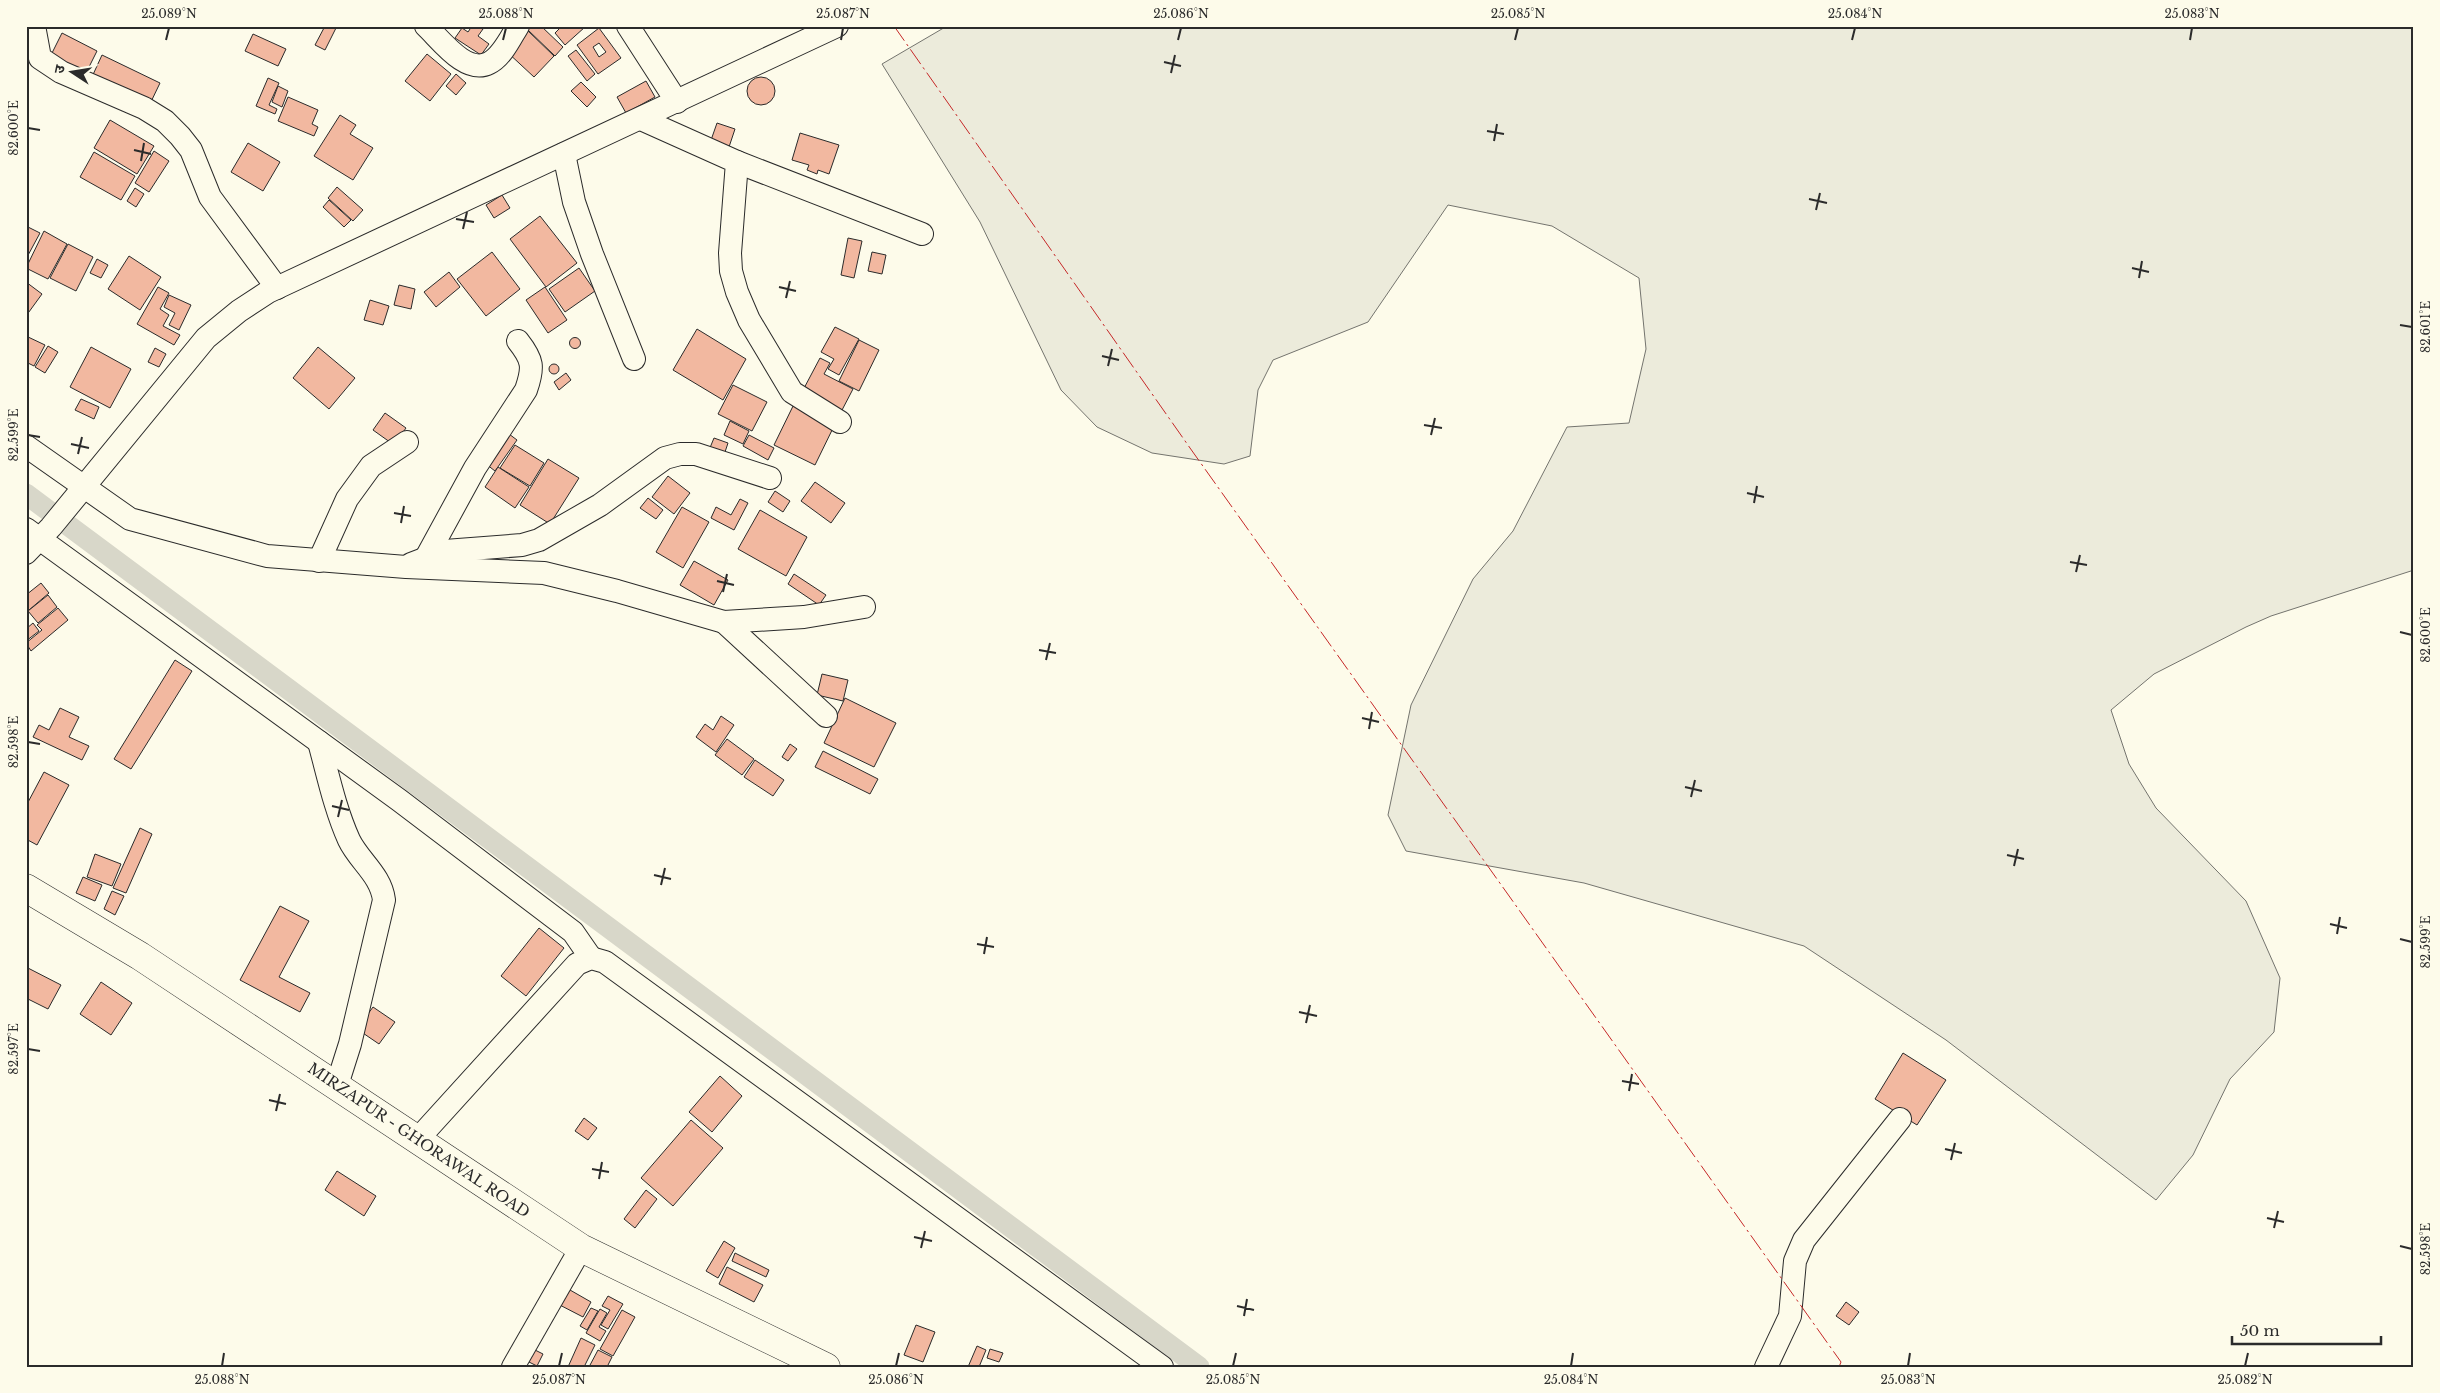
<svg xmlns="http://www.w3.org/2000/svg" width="2440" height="1393" font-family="'Libre Baskerville','Noto Sans Devanagari',serif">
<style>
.green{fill:#ecebdb;stroke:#74746e}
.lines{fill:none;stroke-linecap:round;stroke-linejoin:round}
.canal{stroke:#d8d7c9;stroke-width:21}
.building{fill:#f2b8a0;stroke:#2b2b2b;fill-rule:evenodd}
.minor-casing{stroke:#2b2b2b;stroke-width:24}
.major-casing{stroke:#2b2b2b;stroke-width:29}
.minor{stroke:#fdfbea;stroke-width:22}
.major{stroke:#fdfbea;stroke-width:28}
.power{stroke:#c62828;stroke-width:1;stroke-dasharray:18 4 2.5 4;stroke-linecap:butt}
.ticks{fill:none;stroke:#2b2b2b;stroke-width:2}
.labels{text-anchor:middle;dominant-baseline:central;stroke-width:4;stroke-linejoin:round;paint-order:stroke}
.street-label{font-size:15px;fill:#2b2b2b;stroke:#fdfbea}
.neatline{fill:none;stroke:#2b2b2b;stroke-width:2}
.ticks-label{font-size:12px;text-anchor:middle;fill:#2b2b2b}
</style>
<rect width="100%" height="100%" fill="#fdfbea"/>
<!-- green -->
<path class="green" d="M947,26h1467v544l-143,46 -25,11 -92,47 -43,36 18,54 27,44 90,93 34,77 -6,54 -44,47 -37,76 -37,45 -210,-160 -142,-94 -220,-63 -178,-32 -18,-36 23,-110 62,-126 40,-48 54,-104 62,-4 17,-74 -7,-71 -87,-52 -104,-21 -80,117 -95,38 -15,30 -8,66 -26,8 -72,-11 -55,-26 -36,-37 -81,-168 -98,-158z"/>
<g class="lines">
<!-- canal -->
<path class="canal" d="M26,494l1173,873"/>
</g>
<!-- building -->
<g class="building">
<path d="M325,26h12l-12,24 -10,-5z"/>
<path d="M472,26l11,3 -5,7 11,8 -8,11 -26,-17 7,-10 6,4z"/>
<path d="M532,26h9l22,21 -8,9 -27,-26z"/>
<path d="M562,26h23v1l-20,18 -10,-12z"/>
<path d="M599,28l22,30 -23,16 -21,-29zM599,43l7,9 -7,5 -6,-10z"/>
<path d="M526,29l28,27 -20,21 -28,-26z"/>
<path d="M62,33l35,18 -12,24 -35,-18z"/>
<path d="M253,34l33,15 -8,17 -33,-15z"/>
<path d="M576,50l19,24 -8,7 -19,-25z"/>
<path d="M427,54l24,20 -21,27 -25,-20z"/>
<path d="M102,55l58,28 -12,25 -57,-29z"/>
<path d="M456,74l10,9 -10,12 -10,-9z"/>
<circle cx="761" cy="91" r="14"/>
<path d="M268,78l11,5 -10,22 8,4 -2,5 -19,-8z"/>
<path d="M646,81l9,16 -29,16 -9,-16z"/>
<path d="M581,82l15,15 -9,10 -16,-16z"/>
<path d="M278,86l10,5 -6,16 -10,-5z"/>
<path d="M288,97l30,13 -6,14 6,3 -4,9 -36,-15z"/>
<path d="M340,115l16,10 -6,9 23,14 -20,32 -39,-24z"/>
<path d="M110,120l44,26 -17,28 -43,-26z"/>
<path d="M717,123l18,6 -7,21 -18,-7z"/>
<path d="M800,133l39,12 -10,29 -11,-4 -1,4 -10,-4 2,-5 -17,-5z"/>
<path d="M248,143l32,19 -17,29 -32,-19z"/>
<path d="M154,151l15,10 -20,31 -14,-9z"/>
<path d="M94,152l41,24 -14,24 -41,-23z"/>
<path d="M337,187l26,23 -10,11 -25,-23z"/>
<path d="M135,188l9,6 -8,13 -9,-6z"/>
<path d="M502,195l8,13 -16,10 -8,-13z"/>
<path d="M329,200l22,20 -7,7 -21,-20z"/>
<path d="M540,216l37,47 -31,24 -36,-48z"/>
<path d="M26,226l14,7 -14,26z"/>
<path d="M44,231l23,13 -19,35 -22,-11z"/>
<path d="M848,238l14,3 -8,37 -13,-3z"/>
<path d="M68,244l25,13 -17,34 -26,-13z"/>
<path d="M492,252l28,37 -34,27 -29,-37z"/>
<path d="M872,252l14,3 -4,19 -14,-3z"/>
<path d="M129,256l32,21 -21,33 -32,-21z"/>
<path d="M97,259l11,6 -7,13 -11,-5z"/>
<path d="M579,268l16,23 -30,21 -16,-23z"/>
<path d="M449,272l11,15 -24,20 -12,-15z"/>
<path d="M26,282l16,12 -16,22z"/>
<path d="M399,285l16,4 -4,20 -17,-4z"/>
<path d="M158,287l11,6 -9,16 9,6 -6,11 17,9 -6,10 -37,-21z"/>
<path d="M545,287l22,33 -19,13 -22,-33z"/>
<path d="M169,295l22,10 -12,25 -10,-5 6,-12 -11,-6z"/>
<path d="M370,300l19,6 -6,19 -19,-5z"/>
<path d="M835,327l24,12 -20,36 -11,-6 6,-10 -13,-7z"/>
<path d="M697,329l49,30 -23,41 -50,-30z"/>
<path d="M26,336l19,9 -11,21 -8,-4z"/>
<circle cx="575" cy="343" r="5.5"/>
<path d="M859,340l20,10 -20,41 -20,-10z"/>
<path d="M48,346l10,6 -13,21 -10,-6z"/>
<path d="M91,347l40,22 -21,39 -40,-21z"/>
<path d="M318,347l37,31 -26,31 -36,-31z"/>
<path d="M155,348l11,6 -7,13 -11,-5z"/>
<path d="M820,358l10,5 -6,11 29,15 -12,23 -39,-20z"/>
<circle cx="554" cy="369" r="5"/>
<path d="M566,373l5,7 -12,10 -5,-8z"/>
<path d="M733,385l34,17 -15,29 -34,-17z"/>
<path d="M81,399l18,8 -5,12 -19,-9z"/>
<path d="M795,402l41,20 -21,43 -41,-20z"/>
<path d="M385,413l21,15 -12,17 -21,-15z"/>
<path d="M730,421l19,10 -6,13 -19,-9z"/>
<path d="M509,434l8,6 -22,31 -9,-7z"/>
<path d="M749,435l25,13 -6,12 -25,-14z"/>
<path d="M714,438l14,5 -6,18 -15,-6z"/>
<path d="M515,445l29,18 -14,23 -30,-18z"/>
<path d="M548,459l31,19 -29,46 -30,-19z"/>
<path d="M498,467l31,20 -14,21 -30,-21z"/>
<path d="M668,476l22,17 -16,21 -22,-17z"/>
<path d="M815,482l30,21 -14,20 -30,-22z"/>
<path d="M775,491l15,10 -7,11 -15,-10z"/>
<path d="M648,498l15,12 -7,9 -16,-11z"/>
<path d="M740,499l8,4 -14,27 -23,-12 5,-11 15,8z"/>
<path d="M682,507l27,15 -26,46 -27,-16z"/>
<path d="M760,510l47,27 -21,39 -48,-27z"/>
<path d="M694,561l34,19 -14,25 -34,-20z"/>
<path d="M794,574l32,21 -7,10 -31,-21z"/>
<path d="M41,583l8,10 -20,17 -3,-4v-11z"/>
<path d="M48,595l9,12 -19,16 -10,-12z"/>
<path d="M58,608l10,12 -37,31 -5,-8 16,-13 -5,-5z"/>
<path d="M33,623l6,8 -13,10v-12z"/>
<path d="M175,660l17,11 -61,98 -17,-10z"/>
<path d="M822,674l26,6 -5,21 -26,-6z"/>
<path d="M845,698l51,25 -22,44 -50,-24z"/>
<path d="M60,708l19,9 -10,20 20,9 -7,14 -49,-23 6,-12 10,5z"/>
<path d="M721,716l13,9 -18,27 -20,-15 9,-13 8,6z"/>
<path d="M727,739l27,20 -12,16 -27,-20z"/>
<path d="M790,744l7,5 -9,12 -6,-4z"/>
<path d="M823,751l55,28 -8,15 -55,-27z"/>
<path d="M755,760l29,20 -11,16 -29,-19z"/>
<path d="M44,772l25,13 -32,60 -11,-6v-33z"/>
<path d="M140,828l12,6 -26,59 -13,-5z"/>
<path d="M95,854l26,10 -9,22 -25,-9z"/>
<path d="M83,877l19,8 -7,16 -19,-8z"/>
<path d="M112,891l12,5 -9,19 -11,-6z"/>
<path d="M280,906l29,15 -30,56 31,16 -10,19 -60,-32z"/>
<path d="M539,928l25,20 -38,48 -25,-20z"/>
<path d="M26,967l35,18 -13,24 -22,-11z"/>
<path d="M101,982l31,21 -21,32 -31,-21z"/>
<path d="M373,1007l22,15 -16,22 -22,-15z"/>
<path d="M1903,1053l43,27 -29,45 -42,-26z"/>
<path d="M720,1076l22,20 -30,36 -23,-20z"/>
<path d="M584,1118l13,10 -9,12 -13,-9z"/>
<path d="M691,1120l32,28 -50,58 -32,-28z"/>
<path d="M337,1171l39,25 -12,20 -39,-26z"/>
<path d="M646,1190l11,9 -22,29 -11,-9z"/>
<path d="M724,1241l11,7 -17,30 -12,-7z"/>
<path d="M735,1253l34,17 -3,7 -34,-16z"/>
<path d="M727,1267l36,18 -9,17 -35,-18z"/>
<path d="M563,1286l28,16 -8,15 -29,-15z"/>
<path d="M608,1296l15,8 -15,25 -7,-4 9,-15 -8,-4z"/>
<path d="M1846,1302l13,10 -10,13 -13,-9z"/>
<path d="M591,1308l7,3 -11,19 -7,-4z"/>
<path d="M600,1309l7,4 -8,14 7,4 -6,10 -14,-8z"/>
<path d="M622,1310l13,7 -22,39 -13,-7z"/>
<path d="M916,1325l19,7 -12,30 -19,-7z"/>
<path d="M581,1338l14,7 -11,22h-16z"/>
<path d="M977,1346l9,4 -7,17h-11z"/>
<path d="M531,1348l12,6 -6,12 -12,-6z"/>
<path d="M990,1349l13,4 -4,9 -12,-4z"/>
<path d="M598,1350l14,7 -5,10h-18z"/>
</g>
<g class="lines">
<!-- minor casing -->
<g class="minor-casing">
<g id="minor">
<path d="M30,26l5,5 5,27 21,14 83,36 21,13 15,15 11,14 19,47 67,91"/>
<path d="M426,26c15,14 40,49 63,37 13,-6 22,-26 29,-37"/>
<path d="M628,26l49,76"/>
<path d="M641,119l96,43 -7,91 1,18 6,21 12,28 43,72 48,30"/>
<path d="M564,154l10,48 18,52 42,105"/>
<path d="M737,162l185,72"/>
<path d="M26,446l104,73 137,37 139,11 138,6 73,18 107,31 80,-5 60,-10"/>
<path d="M26,529l373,271 174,132 18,26"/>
<path d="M26,553l25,-26 155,-189 33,-27 29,-19 569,-266"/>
<path d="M427,556l48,-88 51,-78c8,-23 7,-30 -8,-49"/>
<path d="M319,561l28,-62 24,-33 36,-24"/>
<path d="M411,564l34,-13 77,-6 17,-5 61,-35 65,-47 15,-4h16l74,24"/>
<path d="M724,622l102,94"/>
<path d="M319,742c9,33 16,67 30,98 10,21 32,35 35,60l-34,144 -13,41"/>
<path d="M417,1140l160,-176 14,-6 14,4 557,405"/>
<path d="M513,1367l68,-119"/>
<path d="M1766,1367l24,-51 5,-55 9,-21 96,-121"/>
</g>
</g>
<!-- major casing -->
<g class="major-casing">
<path id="major" d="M26,888l114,68 441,292 245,119"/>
</g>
<!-- minor -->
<use href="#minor" class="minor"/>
<!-- major -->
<use href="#major" class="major"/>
<!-- power -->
<path class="power" d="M894,26l296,422 651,914 -2,5"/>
</g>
<!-- ticks -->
<path class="ticks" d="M166,40l3,-12M503,40l3,-12M841,40l2,-12M1178,40l3,-12M1515,40l3,-12M1852,40l3,-12M2190,40l2,-12M1164,62l17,4M1171,73l4,-18M28,128l12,2M1487,131l17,3M1494,141l3,-17M134,150l17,4M141,161l3,-18M1809,199l18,4M1816,210l4,-17M456,219l18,3M463,229l4,-17M2132,268l17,4M2139,278l3,-17M779,287l17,4M786,298l4,-17M2400,325l12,2M1102,356l17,4M1108,366l4,-17M1424,425l18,3M28,435l12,2M1431,435l4,-17M71,444l18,4M78,454l4,-17M1747,493l17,4M1754,503l3,-17M394,513l17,3M401,523l3,-17M2070,562l17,3M2076,572l4,-17M717,581l17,4M723,592l4,-18M2400,632l12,3M1039,650l17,3M1046,660l4,-17M1362,718l17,4M1369,729l3,-17M28,742l12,2M1685,787l17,4M1691,797l4,-17M332,806l17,4M338,817l4,-17M2007,855l17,4M2014,866l4,-17M654,875l17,4M661,885l4,-17M2330,924l17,4M2337,934l3,-17M2400,939l12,3M977,944l17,3M984,954l3,-17M1299,1012l18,4M1306,1023l4,-18M28,1049l12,2M1622,1081l17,3M1629,1091l3,-17M269,1100l17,4M276,1111l4,-17M1945,1149l17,4M1951,1160l4,-17M592,1169l17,3M599,1179l3,-17M2267,1218l17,4M2274,1228l4,-17M914,1237l18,4M2400,1246l12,3M921,1248l4,-17M1237,1306l17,4M1244,1316l3,-17M222,1366l2,-13M559,1366l3,-13M896,1366l3,-13M1233,1366l3,-13M1571,1366l2,-13M1908,1366l2,-13M2245,1366l3,-13"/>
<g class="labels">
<!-- street labels -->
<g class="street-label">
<text transform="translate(419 1140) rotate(34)">MIRZAPUR - GHORAWAL ROAD</text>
</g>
</g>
<!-- border -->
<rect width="2440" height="1393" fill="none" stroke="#fdfbea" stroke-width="55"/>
<!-- north arrow -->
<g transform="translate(72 72) rotate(282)" stroke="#fdfbea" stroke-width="4" paint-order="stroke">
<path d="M0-4L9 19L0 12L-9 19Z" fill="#2b2b2b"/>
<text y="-8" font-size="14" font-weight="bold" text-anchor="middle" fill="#2b2b2b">उ</text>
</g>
<!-- scale -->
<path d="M2232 1336v8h149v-8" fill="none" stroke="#2b2b2b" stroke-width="2.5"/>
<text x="2240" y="1336" font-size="15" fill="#2b2b2b" stroke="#fdfbea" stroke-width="4" paint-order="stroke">50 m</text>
<rect x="28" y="28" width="2384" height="1338" class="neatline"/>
<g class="ticks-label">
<text x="169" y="18">25.089°N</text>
<text x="506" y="18">25.088°N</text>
<text x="843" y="18">25.087°N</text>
<text x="1181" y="18">25.086°N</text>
<text x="1518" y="18">25.085°N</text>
<text x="1855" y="18">25.084°N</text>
<text x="2192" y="18">25.083°N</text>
<text transform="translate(14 128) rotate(-90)" y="4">82.600°E</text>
<text transform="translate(2426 327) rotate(-90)" y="4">82.601°E</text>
<text transform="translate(14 435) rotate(-90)" y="4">82.599°E</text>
<text transform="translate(2426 635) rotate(-90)" y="4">82.600°E</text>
<text transform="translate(14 742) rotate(-90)" y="4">82.598°E</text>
<text transform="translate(2426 942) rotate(-90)" y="4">82.599°E</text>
<text transform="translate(14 1049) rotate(-90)" y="4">82.597°E</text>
<text transform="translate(2426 1249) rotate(-90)" y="4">82.598°E</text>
<text x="222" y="1384">25.088°N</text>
<text x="559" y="1384">25.087°N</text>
<text x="896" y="1384">25.086°N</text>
<text x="1233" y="1384">25.085°N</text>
<text x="1571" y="1384">25.084°N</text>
<text x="1908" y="1384">25.083°N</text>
<text x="2245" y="1384">25.082°N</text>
</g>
</svg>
